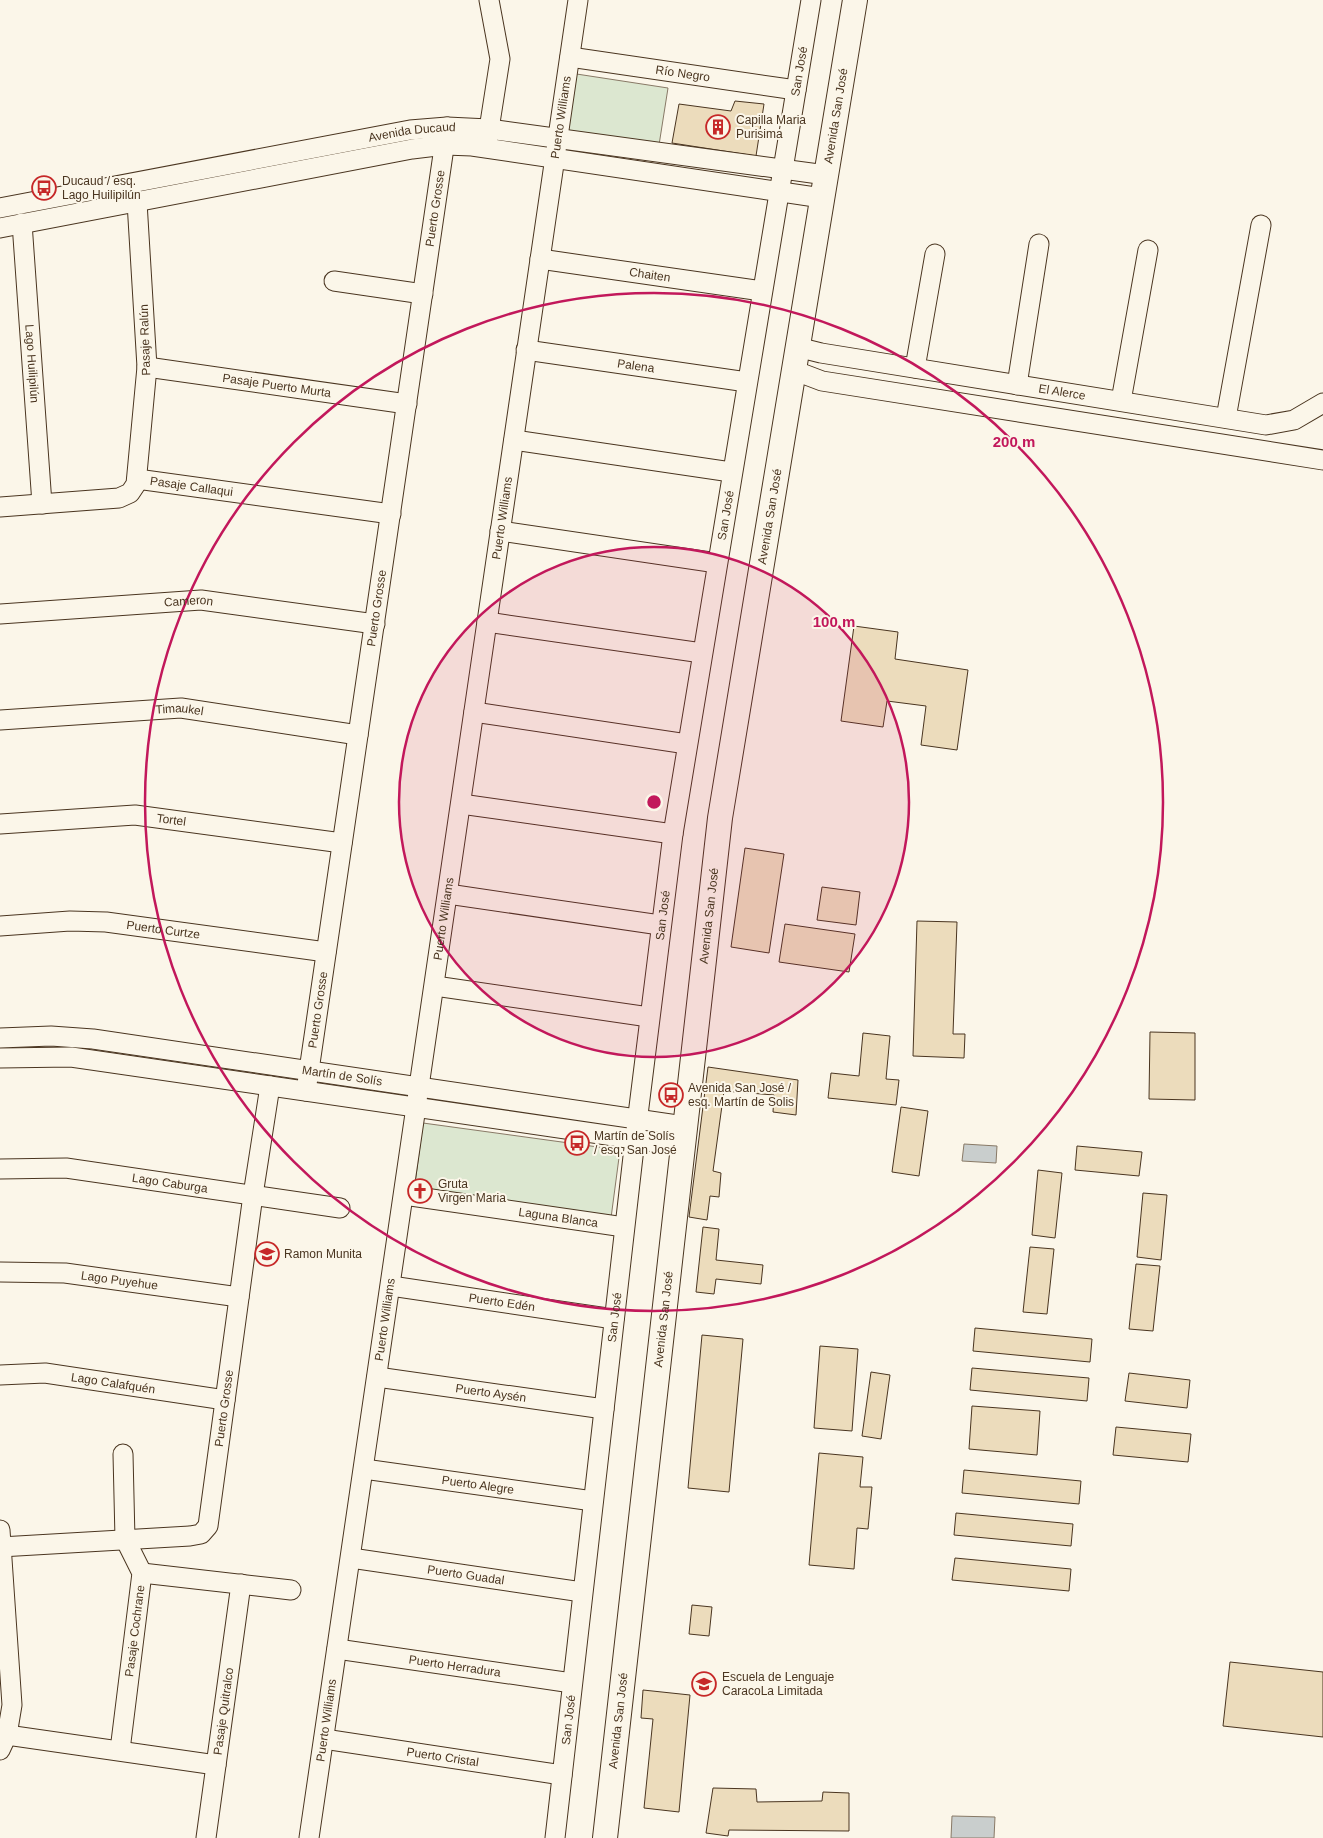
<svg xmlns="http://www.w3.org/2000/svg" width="1323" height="1838" font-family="Helvetica,sans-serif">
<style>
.green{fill:#dce7d0;stroke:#887966}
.water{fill:#c9cecd;stroke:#887966}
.building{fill:#ecdcbc;stroke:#4a3520}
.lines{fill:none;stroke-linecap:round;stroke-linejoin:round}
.minor-casing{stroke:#4a3520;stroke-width:21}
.major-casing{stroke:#4a3520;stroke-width:26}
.minor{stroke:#fbf6e9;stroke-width:19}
.major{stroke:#fbf6e9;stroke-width:24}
.ring{fill:none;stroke:#c2185b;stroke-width:2.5}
.labels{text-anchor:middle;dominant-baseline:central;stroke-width:4;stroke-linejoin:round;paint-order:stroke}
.street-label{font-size:12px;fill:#4a3520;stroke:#fbf6e9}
.poi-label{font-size:12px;fill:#4a3520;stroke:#fbf6e9;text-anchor:start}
.centre{fill:#c2185b;stroke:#fbf6e9;stroke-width:2.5}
.ring-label{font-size:15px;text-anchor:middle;font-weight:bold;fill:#c2185b;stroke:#fbf6e9;stroke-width:4;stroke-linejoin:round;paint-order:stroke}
</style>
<rect width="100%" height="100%" fill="#fbf6e9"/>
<!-- green -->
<g class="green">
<path d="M570,73l98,15 -9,57 -98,-15z"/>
<path d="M423,1123l197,27 -9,68 -197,-27z"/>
</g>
<!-- water -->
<g class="water">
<path d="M964,1144l33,2 -1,17 -34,-2z"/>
<path d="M952,1816l43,1 -1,21h-43z"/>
</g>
<!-- building -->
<g class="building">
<path d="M735,101l29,3 -8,52 -84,-13 7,-39 52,7z"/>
<path d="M854,626l44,6 -3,27 73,11 -11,80 -36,-5 5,-39 -39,-5 -4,26 -42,-6z"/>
<path d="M745,848l39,6 -15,99 -38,-6z"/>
<path d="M822,887l38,5 -4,33 -39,-5z"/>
<path d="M917,921l40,1 -4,112h12l-1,24 -51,-2z"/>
<path d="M785,924l70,10 -6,38 -70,-10z"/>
<path d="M1150,1032l45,1v67l-46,-1z"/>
<path d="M863,1033l27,3 -4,43 13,1 -3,25 -68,-7 3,-25 28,3z"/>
<path d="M708,1067l90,13 -2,35 -23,-3 1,-17 -50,-4 -11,80 8,2 -2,24 -9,-1 -3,24 -18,-3z"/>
<path d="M901,1107l27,4 -9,65 -27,-4z"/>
<path d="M1077,1146l65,6 -3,24 -64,-6z"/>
<path d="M1038,1170l24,3 -7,65 -23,-3z"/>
<path d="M1143,1193l24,2 -6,65 -24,-3z"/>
<path d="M703,1227l16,2 -3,31 47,5 -2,19 -45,-5 -2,15 -18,-2z"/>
<path d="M1030,1247l24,2 -7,65 -24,-2z"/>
<path d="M1136,1264l24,2 -7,65 -24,-2z"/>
<path d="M975,1328l117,11 -2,23 -117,-11z"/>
<path d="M702,1335l41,4 -14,153 -41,-4z"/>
<path d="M820,1346l38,3 -6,82 -38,-3z"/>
<path d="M972,1368l117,10 -2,23 -117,-11z"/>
<path d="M871,1372l19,3 -9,64 -19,-3z"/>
<path d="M1129,1373l61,7 -3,28 -62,-7z"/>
<path d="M972,1406l68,5 -3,44 -68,-6z"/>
<path d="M1116,1427l75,7 -3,28 -75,-7z"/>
<path d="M819,1453l44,4 -3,30h12l-4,42 -11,-1 -3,41 -45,-4z"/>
<path d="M964,1470l117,11 -2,23 -117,-11z"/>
<path d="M956,1513l117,11 -2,22 -117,-11z"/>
<path d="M955,1558l116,11 -2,22 -117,-11z"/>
<path d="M692,1605l20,2 -3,29 -20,-2z"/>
<path d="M1230,1662l93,10v65l-100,-11z"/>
<path d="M643,1690l47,5 -11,117 -35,-4 9,-89 -12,-1z"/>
<path d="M713,1788l43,1 1,13 65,-1 1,-9 26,1v38l-120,-1 -1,6 -22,-3z"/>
</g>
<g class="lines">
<!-- minor casing -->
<g class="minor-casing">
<g id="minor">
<path id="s1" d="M570,57l226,33"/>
<path d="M487,142l13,-83 -11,-59"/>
<path id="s2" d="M0,208l410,-78 37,-3 42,2 337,46"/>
<path id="s3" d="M22,223l20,281"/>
<path d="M0,228l412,-79 33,-4 27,1 350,52"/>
<path id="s4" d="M540,259l222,32"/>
<path d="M334,281l89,13"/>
<path id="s5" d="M797,347l24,6 445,72 28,-5 29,-17"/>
<path id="s6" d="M526,350l221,32"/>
<path id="s7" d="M147,367l260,37"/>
<path d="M915,368l20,-114"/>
<path d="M793,370l29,11 501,79"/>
<path d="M1017,385l22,-141"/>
<path d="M1121,401l27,-151"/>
<path d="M1226,418l35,-193"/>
<path d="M514,440l217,32"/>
<path id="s8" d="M137,479l254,35"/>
<path d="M0,507l119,-9 11,-5 6,-9 11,-117 -10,-165"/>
<path d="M500,531l217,32"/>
<path id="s9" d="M0,614l201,-14 174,24"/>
<path d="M487,622l215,31"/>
<path d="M474,712l213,32"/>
<path id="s10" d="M0,720l181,-12 177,27"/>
<path d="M461,804l212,30"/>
<path id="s11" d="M0,824l135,-9 207,28"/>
<path d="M448,894l212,31"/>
<path id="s12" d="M0,926l70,-5 36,1 220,30"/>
<path d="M435,986l214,31"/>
<path id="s13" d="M0,1038l51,-2 42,3 591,87"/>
<path d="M0,1058l71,-1 611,89"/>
<path id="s14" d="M306,1091l141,-964"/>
<path id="s15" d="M0,1169l66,-1 274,40"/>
<path id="s16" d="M404,1195l220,32"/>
<path id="s17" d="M0,1272l65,1 174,24"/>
<path id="s18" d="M391,1286l223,33"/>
<path id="s19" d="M0,1375l45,-2 180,27"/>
<path id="s20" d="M377,1377l227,32"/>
<path id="s21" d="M364,1469l229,32"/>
<path d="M0,1530l12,175 -5,30 -7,15"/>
<path id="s22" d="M0,1547l190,-11 11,-2 7,-8 45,-331 17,-109"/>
<path id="s23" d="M351,1558l231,34"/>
<path d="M142,1573l149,17"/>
<path id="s24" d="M337,1649l235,34"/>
<path d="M7,1735l209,30"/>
<path id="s25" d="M324,1739l238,36"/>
<path id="s26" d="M120,1750l22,-177 -17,-34 -2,-85"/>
<path id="s27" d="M206,1838l35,-254"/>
<path id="s28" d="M309,1838l269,-1838"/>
<path id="s29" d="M555,1838l80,-699 38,-305 138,-834"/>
</g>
</g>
<!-- major casing -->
<g class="major-casing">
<g id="major">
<path id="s30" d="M605,1838l115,-1020 135,-818"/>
</g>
</g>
<!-- minor -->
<use href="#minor" class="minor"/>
<!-- major -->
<use href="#major" class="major"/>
</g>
<!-- distance rings -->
<circle cx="654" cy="802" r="255" fill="#c2185b" fill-opacity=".12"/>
<g class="ring">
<circle cx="654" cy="802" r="255"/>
<circle cx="654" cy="802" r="509"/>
</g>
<!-- icons -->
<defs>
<g id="building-ring" transform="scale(1.25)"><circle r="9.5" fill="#fbf6e9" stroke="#c62828" stroke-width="1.5"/><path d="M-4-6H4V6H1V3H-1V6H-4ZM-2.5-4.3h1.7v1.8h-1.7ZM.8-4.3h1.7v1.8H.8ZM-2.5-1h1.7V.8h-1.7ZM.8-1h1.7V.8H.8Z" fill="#c62828"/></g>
<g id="bus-ring" transform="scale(1.25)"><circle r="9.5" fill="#fbf6e9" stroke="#c62828" stroke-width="1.5"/><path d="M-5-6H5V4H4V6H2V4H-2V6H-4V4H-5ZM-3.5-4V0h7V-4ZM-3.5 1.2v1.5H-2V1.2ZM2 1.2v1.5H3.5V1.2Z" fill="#c62828"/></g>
<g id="church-ring" transform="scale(1.25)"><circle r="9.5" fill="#fbf6e9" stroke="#c62828" stroke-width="1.5"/><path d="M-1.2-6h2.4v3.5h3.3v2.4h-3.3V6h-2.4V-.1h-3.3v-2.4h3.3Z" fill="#c62828"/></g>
<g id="school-ring" transform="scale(1.25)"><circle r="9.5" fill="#fbf6e9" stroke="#c62828" stroke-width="1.5"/><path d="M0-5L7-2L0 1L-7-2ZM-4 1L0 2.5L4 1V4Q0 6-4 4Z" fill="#c62828"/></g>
</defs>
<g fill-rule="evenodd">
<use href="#building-ring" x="718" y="127"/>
<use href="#bus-ring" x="44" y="188"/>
<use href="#bus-ring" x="671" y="1095"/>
<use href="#bus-ring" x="577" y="1143"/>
<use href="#church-ring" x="420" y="1191"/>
<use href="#school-ring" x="267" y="1254"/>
<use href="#school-ring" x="704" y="1684"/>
</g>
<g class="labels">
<!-- street labels -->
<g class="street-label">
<text stroke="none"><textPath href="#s29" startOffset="1784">San José</textPath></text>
<text stroke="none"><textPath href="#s1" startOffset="114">Río Negro</textPath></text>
<text stroke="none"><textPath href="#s30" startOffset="1738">Avenida San José</textPath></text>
<text stroke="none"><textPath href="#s28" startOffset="1739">Puerto Williams</textPath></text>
<text stroke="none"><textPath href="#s2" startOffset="419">Avenida Ducaud</textPath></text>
<text stroke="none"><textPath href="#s14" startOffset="892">Puerto Grosse</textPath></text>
<text stroke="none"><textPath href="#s4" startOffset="111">Chaiten</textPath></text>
<text transform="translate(145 340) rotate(-92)">Pasaje Ralún</text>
<text stroke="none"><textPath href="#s3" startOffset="141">Lago Huilipilún</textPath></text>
<text stroke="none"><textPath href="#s6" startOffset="111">Palena</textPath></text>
<text stroke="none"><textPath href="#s7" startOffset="131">Pasaje Puerto Murta</textPath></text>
<text stroke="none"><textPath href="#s5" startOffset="269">El Alerce</textPath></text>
<text stroke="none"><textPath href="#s8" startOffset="55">Pasaje Callaqui</textPath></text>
<text stroke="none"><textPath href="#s29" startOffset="1334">San José</textPath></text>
<text stroke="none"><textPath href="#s30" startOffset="1332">Avenida San José</textPath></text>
<text stroke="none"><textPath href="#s28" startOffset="1334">Puerto Williams</textPath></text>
<text stroke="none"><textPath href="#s9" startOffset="189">Cameron</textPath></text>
<text stroke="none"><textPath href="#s14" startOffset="488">Puerto Grosse</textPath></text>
<text stroke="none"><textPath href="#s10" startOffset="180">Timaukel</textPath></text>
<text stroke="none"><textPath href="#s11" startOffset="172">Tortel</textPath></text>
<text stroke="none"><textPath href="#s29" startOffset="929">San José</textPath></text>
<text stroke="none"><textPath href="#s30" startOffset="928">Avenida San José</textPath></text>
<text stroke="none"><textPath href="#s28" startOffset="929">Puerto Williams</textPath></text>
<text stroke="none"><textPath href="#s12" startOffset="164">Puerto Curtze</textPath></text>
<text stroke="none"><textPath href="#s14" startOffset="82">Puerto Grosse</textPath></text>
<text stroke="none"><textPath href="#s13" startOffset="345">Martín de Solís</textPath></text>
<text stroke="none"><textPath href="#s15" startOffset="171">Lago Caburga</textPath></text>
<text stroke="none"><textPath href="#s16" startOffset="156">Laguna Blanca</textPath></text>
<text stroke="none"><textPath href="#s17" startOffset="120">Lago Puyehue</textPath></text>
<text stroke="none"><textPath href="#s18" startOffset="112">Puerto Edén</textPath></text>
<text stroke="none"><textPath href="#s29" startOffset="524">San José</textPath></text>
<text stroke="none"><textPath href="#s30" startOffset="522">Avenida San José</textPath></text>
<text stroke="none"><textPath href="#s28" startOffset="524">Puerto Williams</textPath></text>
<text stroke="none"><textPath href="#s19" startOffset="114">Lago Calafquén</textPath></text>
<text stroke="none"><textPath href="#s20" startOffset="115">Puerto Aysén</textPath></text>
<text stroke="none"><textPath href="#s22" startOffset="331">Puerto Grosse</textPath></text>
<text stroke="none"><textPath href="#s21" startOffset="115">Puerto Alegre</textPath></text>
<text stroke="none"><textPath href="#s23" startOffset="116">Puerto Guadal</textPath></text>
<text stroke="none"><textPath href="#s26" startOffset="120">Pasaje Cochrane</textPath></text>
<text stroke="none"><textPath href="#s24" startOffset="119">Puerto Herradura</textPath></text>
<text stroke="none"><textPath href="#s27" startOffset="128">Pasaje Quitralco</textPath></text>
<text stroke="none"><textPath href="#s28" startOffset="119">Puerto Williams</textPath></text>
<text stroke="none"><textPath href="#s29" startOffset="119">San José</textPath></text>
<text stroke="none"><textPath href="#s30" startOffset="118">Avenida San José</textPath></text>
<text stroke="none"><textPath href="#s25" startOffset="120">Puerto Cristal</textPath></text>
</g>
<!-- poi labels -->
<g class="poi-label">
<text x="736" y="120">Capilla Maria<tspan x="736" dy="14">Purisima</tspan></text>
<text x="62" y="181">Ducaud / esq.<tspan x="62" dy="14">Lago Huilipilún</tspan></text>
<text x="688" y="1088">Avenida San José /<tspan x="688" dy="14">esq. Martín de Solis</tspan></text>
<text x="594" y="1136">Martín de Solís<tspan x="594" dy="14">/ esq. San José</tspan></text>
<text x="438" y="1184">Gruta<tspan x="438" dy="14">Virgen Maria</tspan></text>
<text x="284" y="1254">Ramon Munita</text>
<text x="722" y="1677">Escuela de Lenguaje<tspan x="722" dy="14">CaracoLa Limitada</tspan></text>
</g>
</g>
<circle cx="654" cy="802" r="8" class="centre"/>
<g class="ring-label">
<text x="1014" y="447">200 m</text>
<text x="834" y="627">100 m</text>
</g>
</svg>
